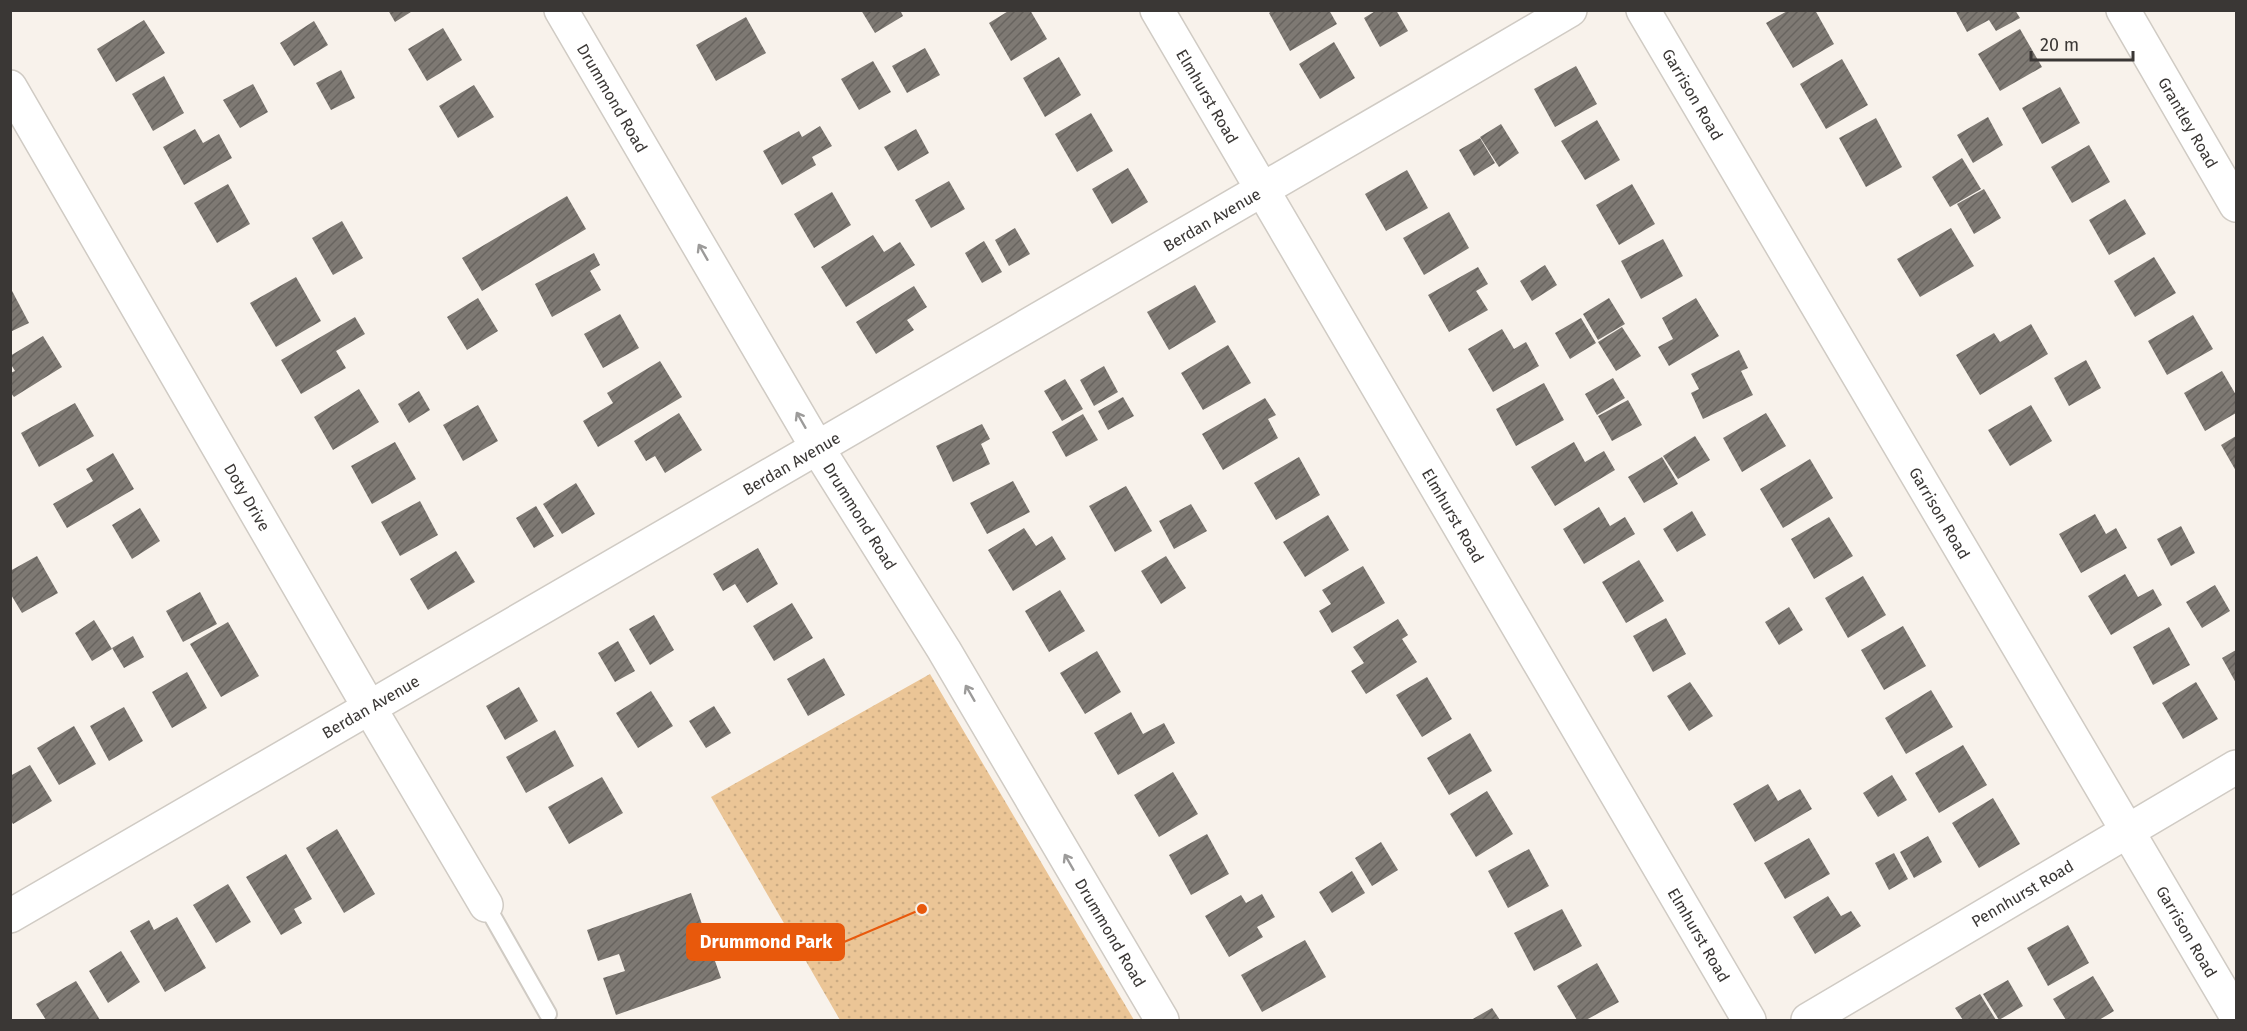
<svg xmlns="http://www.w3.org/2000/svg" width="2247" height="1031" font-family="'Fira Sans',sans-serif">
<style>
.grass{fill:url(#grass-dots)}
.building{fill:url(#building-hatch)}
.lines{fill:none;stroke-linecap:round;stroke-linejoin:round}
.lane-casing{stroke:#d0cbc4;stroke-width:20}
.street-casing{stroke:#d0cbc4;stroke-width:36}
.lane{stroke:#fff;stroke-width:16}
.street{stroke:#fff;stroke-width:33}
.oneway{stroke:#9c9b9a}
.labels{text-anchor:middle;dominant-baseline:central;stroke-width:6;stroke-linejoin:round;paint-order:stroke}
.street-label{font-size:16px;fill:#3a3735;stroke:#f8f2eb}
.leader{fill:none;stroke:#e8590c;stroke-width:2}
.callout-dot{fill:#e8590c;stroke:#f8f2eb;stroke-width:2}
.callout{fill:#e8590c;stroke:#e8590c;stroke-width:2}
.callout-label{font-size:18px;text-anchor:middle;font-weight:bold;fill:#fff}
</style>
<defs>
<pattern id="grass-dots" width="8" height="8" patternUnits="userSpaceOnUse" patternTransform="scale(1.5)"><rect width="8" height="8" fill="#ebc596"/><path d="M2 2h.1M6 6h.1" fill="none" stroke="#caaa82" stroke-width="1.8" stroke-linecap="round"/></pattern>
<pattern id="building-hatch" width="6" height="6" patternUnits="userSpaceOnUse" patternTransform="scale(1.5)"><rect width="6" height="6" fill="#7e7973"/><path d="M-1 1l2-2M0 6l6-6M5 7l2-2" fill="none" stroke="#68645f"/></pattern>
</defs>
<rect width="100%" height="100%" fill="#f8f2eb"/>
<!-- grass -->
<path class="grass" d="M930,674l204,346h-294l-129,-223z"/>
<!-- building -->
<g class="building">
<path d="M388,10h26l-19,12z"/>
<path d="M861,10h39l3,6 -28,17z"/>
<path d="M1010,10h20l17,29 -36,22 -22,-38z"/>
<path d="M1273,10h56l8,14 -47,27 -21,-38z"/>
<path d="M1377,10h19l12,21 -28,16 -16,-29z"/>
<path d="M1789,10h26l19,34 -41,24 -27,-45z"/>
<path d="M1955,10h60l5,8 -24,13 -7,-11 -22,12z"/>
<path d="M746,17l20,36 -50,28 -20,-36z"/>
<path d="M144,20l21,33 -49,29 -19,-33z"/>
<path d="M314,21l14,24 -34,21 -14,-23z"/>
<path d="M443,28l19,32 -35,21 -19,-32z"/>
<path d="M2020,29l22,38 -42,24 -22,-37z"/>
<path d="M1334,42l21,36 -35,21 -21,-35z"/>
<path d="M925,48l15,27 -33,18 -15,-27z"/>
<path d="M1059,57l22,38 -36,22 -22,-39z"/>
<path d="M1842,59l26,46 -42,24 -26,-45z"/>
<path d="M873,61l18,31 -32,18 -18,-31z"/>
<path d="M1576,66l21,38 -42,23 -21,-38z"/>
<path d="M341,70l14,28 -24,12 -15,-27z"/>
<path d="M164,76l20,37 -31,18 -21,-37z"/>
<path d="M253,84l15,28 -28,16 -17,-28z"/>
<path d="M474,85l20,32 -36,21 -19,-32z"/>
<path d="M2060,87l20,36 -38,21 -20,-36z"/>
<path d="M1091,113l22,38 -36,21 -22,-38z"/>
<path d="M1988,117l15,28 -30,18 -16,-28z"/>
<path d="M1876,118l26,49 -36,20 -27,-49z"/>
<path d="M1597,120l23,40 -35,20 -24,-39z"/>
<path d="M1501,124l18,29 -20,14 -19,-30z"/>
<path d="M820,126l12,20 -20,11 4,8 -34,20 -19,-34 36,-20 3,6z"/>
<path d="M195,129l8,14 16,-9 13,24 -48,27 -21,-38z"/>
<path d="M916,129l13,24 -31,18 -14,-24z"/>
<path d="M1480,138l15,25 -21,13 -15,-26z"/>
<path d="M2089,145l21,37 -38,21 -21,-36z"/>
<path d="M1962,158l19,31 -31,18 -18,-30z"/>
<path d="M1128,168l20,34 -36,22 -20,-35z"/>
<path d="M1407,170l21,38 -42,23 -21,-37z"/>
<path d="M949,181l16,28 -34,19 -16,-28z"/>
<path d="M228,184l22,40 -33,19 -23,-40z"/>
<path d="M1632,184l23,40 -36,21 -23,-40z"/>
<path d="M1984,189l17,29 -27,16 -17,-30z"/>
<path d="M832,192l19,33 -37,23 -20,-34z"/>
<path d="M567,196l19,33 -104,62 -20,-33z"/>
<path d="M2125,199l21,35 -37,21 -20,-35z"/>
<path d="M1449,212l20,36 -45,27 -21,-37z"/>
<path d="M342,221l21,37 -30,17 -21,-37z"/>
<path d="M1015,228l15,26 -21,12 -14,-26z"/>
<path d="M1951,228l23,38 -54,31 -23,-38z"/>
<path d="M873,235l11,17 16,-10 15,23 -69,42 -25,-40z"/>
<path d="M1663,239l20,37 -42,23 -20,-38z"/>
<path d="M984,241l18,31 -20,11 -17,-30z"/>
<path d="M594,253l6,12 -10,6 11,19 -49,27 -17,-33z"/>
<path d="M2154,257l22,36 -41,24 -21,-36z"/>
<path d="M1545,265l12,20 -25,16 -12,-20z"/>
<path d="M1478,267l10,17 -12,7 12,19 -39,22 -21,-37z"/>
<path d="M296,277l25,44 -45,26 -26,-44z"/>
<path d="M1195,285l21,37 -47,28 -22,-38z"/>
<path d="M914,286l13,21 -20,13 7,10 -38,24 -20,-32z"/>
<path d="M10,287l19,36 -19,9z"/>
<path d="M478,298l20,33 -31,19 -20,-33z"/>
<path d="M1609,298l16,26 -27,16 -15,-26z"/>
<path d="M1696,298l23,38 -50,30 -11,-19 15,-8 -11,-21z"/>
<path d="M620,314l19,34 -36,20 -19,-34z"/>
<path d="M2193,315l20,34 -46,26 -19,-34z"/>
<path d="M355,317l10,17 -29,17 10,17 -45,26 -20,-34z"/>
<path d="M1581,318l15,25 -26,16 -15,-26z"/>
<path d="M2031,324l17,30 -68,41 -24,-40 38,-22 6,9z"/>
<path d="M1622,327l19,29 -25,15 -18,-29z"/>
<path d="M1502,329l12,20 12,-7 13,24 -46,26 -25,-43z"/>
<path d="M43,336l19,31 -48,30 -4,-5v-19l5,-2 -5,-8v-7z"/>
<path d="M1228,345l23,38 -48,27 -22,-37z"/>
<path d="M1739,350l9,18 -7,3 12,24 -50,24 -12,-26 8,-4 -8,-15z"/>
<path d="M2086,360l15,28 -32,18 -15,-28z"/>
<path d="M660,361l22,36 -84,50 -15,-26 30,-18 -6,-10z"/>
<path d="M1104,366l14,26 -24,14 -14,-26z"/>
<path d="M2222,371l14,24v18l-31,18 -21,-38z"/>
<path d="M1613,378l12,20 -28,17 -12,-21z"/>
<path d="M1065,379l18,30 -21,12 -18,-30z"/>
<path d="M1544,383l20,37 -48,26 -20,-37z"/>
<path d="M359,389l20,33 -46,28 -19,-33z"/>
<path d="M419,391l11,19 -21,13 -11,-19z"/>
<path d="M1123,397l11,19 -26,14 -10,-19z"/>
<path d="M1265,398l11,17 -8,4 10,19 -55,32 -21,-36z"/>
<path d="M1628,400l14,25 -30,16 -14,-25z"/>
<path d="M75,403l19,33 -55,31 -18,-34z"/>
<path d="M478,405l20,36 -35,20 -20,-36z"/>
<path d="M2031,405l21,36 -42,25 -22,-36z"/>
<path d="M679,413l23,37 -37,23 -10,-17 -9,5 -12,-20z"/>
<path d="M1766,413l20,33 -44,26 -19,-34z"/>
<path d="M1083,414l15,26 -32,17 -14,-25z"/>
<path d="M982,424l8,15 -9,5 9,20 -37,18 -17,-36z"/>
<path d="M1695,436l15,24 -32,19 -15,-23z"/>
<path d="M2236,436v35l-15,-26z"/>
<path d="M395,442l21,37 -44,25 -21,-38z"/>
<path d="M1574,442l11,20 19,-11 11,19 -60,36 -24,-39z"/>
<path d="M113,453l21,36 -67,39 -14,-24 40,-23 -7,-12z"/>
<path d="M1299,457l21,38 -44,25 -22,-37z"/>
<path d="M1662,457l16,27 -34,19 -16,-26z"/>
<path d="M1810,459l23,39 -50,30 -23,-39z"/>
<path d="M1013,481l17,31 -43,22 -17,-31z"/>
<path d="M576,483l19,31 -33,20 -19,-30z"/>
<path d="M1126,486l26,45 -37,21 -26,-46z"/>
<path d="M420,501l18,34 -38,21 -19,-34z"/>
<path d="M1191,504l16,27 -33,18 -15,-28z"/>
<path d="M536,506l18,30 -20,12 -18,-30z"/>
<path d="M1599,507l11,19 15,-9 10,17 -51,30 -21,-35z"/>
<path d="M140,508l20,33 -28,18 -20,-34z"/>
<path d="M1692,511l14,24 -29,17 -14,-23z"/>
<path d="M2095,514l11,20 10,-6 11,20 -46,25 -22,-39z"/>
<path d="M1328,515l21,35 -44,27 -22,-35z"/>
<path d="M1829,517l24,39 -39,23 -23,-40z"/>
<path d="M2181,526l14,27 -24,13 -14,-27z"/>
<path d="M1024,528l12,18 16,-10 14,23 -53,32 -25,-41z"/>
<path d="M758,548l20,36 -31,19 -12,-19 -12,7 -10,-17z"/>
<path d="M456,551l19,31 -47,28 -18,-31z"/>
<path d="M37,556l21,37 -36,20 -12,-20v-22z"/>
<path d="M1166,556l20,32 -25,16 -20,-33z"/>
<path d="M1639,560l25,41 -38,22 -24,-41z"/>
<path d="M1363,566l22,37 -53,30 -13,-22 12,-7 -9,-14z"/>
<path d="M2125,574l13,23 15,-8 9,16 -51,30 -23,-39z"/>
<path d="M1863,576l23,39 -38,23 -23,-40z"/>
<path d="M2215,585l15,26 -28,17 -16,-26z"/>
<path d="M1060,590l25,41 -36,21 -24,-41z"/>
<path d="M200,592l17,32 -34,18 -17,-31z"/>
<path d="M792,603l21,35 -39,23 -21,-35z"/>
<path d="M1789,607l14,23 -24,15 -14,-23z"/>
<path d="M654,615l20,35 -24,15 -21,-36z"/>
<path d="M1666,618l20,36 -33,18 -20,-36z"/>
<path d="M1398,619l10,16 -6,4 15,23 -51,32 -15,-23 13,-8 -11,-16z"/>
<path d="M94,620l18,29 -20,12 -17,-28z"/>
<path d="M228,622l31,54 -38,21 -31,-53z"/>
<path d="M1903,626l23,40 -42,24 -23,-40z"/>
<path d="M2169,627l21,38 -37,20 -20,-38z"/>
<path d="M133,636l11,21 -20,11 -12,-20z"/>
<path d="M618,641l17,30 -20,11 -17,-29z"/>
<path d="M2236,650v33l-14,-25z"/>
<path d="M1097,651l24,41 -36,22 -25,-41z"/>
<path d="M824,658l21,37 -37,21 -21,-37z"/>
<path d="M187,672l20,36 -35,20 -20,-36z"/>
<path d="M1427,677l25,42 -30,18 -26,-42z"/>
<path d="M1690,682l23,34 -24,15 -22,-35z"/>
<path d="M2196,682l22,37 -35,20 -21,-36z"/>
<path d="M519,687l19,34 -33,19 -19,-34z"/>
<path d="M1931,690l22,37 -47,27 -21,-36z"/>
<path d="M651,691l22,35 -35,22 -22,-35z"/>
<path d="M714,706l17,27 -25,15 -17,-27z"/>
<path d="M124,707l19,34 -34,20 -19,-35z"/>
<path d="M1131,712l12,22 21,-11 11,20 -57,32 -24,-42z"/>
<path d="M74,726l22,38 -37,21 -22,-37z"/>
<path d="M555,730l19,36 -48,27 -20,-36z"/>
<path d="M1470,733l22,38 -43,24 -22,-37z"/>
<path d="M1963,745l24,40 -48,28 -24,-40z"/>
<path d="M30,765l22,36 -39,23 -3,-5v-43z"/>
<path d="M1173,772l25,42 -39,23 -25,-42z"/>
<path d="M1892,775l15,25 -29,17 -15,-24z"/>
<path d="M602,777l21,36 -54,31 -21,-37z"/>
<path d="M1768,784l10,17 22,-12 12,20 -57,33 -22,-38z"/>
<path d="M1487,791l26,43 -37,23 -26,-43z"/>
<path d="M1993,798l27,46 -41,24 -27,-45z"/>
<path d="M337,829l38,65 -31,19 -38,-65z"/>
<path d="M1207,834l22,40 -38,21 -22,-40z"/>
<path d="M1928,836l14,26 -28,16 -14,-26z"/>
<path d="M1809,838l21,36 -45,25 -21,-36z"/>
<path d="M1381,842l17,28 -26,16 -17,-28z"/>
<path d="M1529,849l20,37 -41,22 -20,-37z"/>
<path d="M1894,853l14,26 -19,11 -14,-27z"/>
<path d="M286,854l26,45 -18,10 8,14 -21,12 -35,-58z"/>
<path d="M1352,871l13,22 -33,20 -13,-21z"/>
<path d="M228,884l23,38 -35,21 -23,-38z"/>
<path d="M691,893l30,85 -105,37 -13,-37 22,-7 -6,-17 -21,7 -11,-31z"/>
<path d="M1262,894l13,23 -18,10 6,10 -34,20 -24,-41 36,-21 5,8z"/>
<path d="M1828,896l13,20 10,-5 10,15 -46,28 -22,-37z"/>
<path d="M1562,909l20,37 -48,25 -20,-38z"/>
<path d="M177,917l29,51 -41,24 -35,-61 19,-11 5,10z"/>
<path d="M2068,925l21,38 -41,23 -21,-38z"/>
<path d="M1305,940l21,37 -64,35 -21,-37z"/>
<path d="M121,951l19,31 -32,21 -19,-32z"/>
<path d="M1597,963l22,39 -33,18h-9l-20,-34z"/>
<path d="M2093,976l21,35 -15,9h-33l-13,-21z"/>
<path d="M2008,980l15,26 -24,14 -16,-26z"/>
<path d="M76,981l24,39h-54l-10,-16z"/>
<path d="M1980,994l16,26h-33l-8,-12z"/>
<path d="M1492,1008l8,12h-29z"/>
</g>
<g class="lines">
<!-- lane casing -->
<g class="lane-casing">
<path id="lane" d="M486,905l62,109"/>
</g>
<!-- street casing -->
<g class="street-casing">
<g id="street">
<path id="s1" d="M561,10l257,439 126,201 218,370"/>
<path id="s2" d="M1157,10l592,1010"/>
<path id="s3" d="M1643,10l593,1005"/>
<path id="s4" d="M2123,10l113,195"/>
<path id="s5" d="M10,87l359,620 117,198"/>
<path id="s6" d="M10,916c520,-303 1042,-601 1560,-906"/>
<path id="s7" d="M1808,1020l428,-253"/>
</g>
</g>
<!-- lane -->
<use href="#lane" class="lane"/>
<!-- street -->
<use href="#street" class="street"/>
</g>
<!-- one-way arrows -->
<defs><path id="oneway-shaft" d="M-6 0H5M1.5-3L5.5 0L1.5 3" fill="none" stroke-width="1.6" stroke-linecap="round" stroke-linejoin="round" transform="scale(1.5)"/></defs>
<g class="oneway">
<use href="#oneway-shaft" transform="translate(703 252) rotate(-120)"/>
<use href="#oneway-shaft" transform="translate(801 420) rotate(-120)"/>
<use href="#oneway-shaft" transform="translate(970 693) rotate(-120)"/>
<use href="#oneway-shaft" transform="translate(1069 862) rotate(-120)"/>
</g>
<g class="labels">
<!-- street labels -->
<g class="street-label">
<text stroke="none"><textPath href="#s3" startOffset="98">Garrison Road</textPath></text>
<text stroke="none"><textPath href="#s2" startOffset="100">Elmhurst Road</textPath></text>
<text stroke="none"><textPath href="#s1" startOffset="102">Drummond Road</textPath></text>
<text stroke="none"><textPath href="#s4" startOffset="130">Grantley Road</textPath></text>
<text stroke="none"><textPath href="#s6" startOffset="1389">Berdan Avenue</textPath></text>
<text stroke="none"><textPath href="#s6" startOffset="903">Berdan Avenue</textPath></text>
<text stroke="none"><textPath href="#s5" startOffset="474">Doty Drive</textPath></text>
<text stroke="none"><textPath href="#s3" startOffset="584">Garrison Road</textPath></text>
<text stroke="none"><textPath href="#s2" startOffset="586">Elmhurst Road</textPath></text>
<text stroke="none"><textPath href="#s1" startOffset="588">Drummond Road</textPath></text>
<text stroke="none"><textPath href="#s6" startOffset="417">Berdan Avenue</textPath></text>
<text stroke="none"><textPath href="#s7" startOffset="249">Pennhurst Road</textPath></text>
<text stroke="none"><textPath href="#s3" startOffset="1070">Garrison Road</textPath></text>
<text stroke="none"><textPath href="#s1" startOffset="1074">Drummond Road</textPath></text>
<text stroke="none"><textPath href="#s2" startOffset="1072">Elmhurst Road</textPath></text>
</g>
</g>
<!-- callouts -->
<path class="leader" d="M922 909L844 942"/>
<circle class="callout-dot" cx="922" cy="909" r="6"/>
<rect class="callout" x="687" y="924" width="157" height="36" rx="6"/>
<g class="callout-label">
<text x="766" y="948">Drummond Park</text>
</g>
<!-- border -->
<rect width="2247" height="1031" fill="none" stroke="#3a3735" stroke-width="24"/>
<!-- scale -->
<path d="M2031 51v9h102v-9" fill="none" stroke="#3a3735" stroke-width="3"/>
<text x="2040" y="51" font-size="18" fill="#3a3735" stroke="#f8f2eb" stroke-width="4.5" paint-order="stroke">20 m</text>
</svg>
